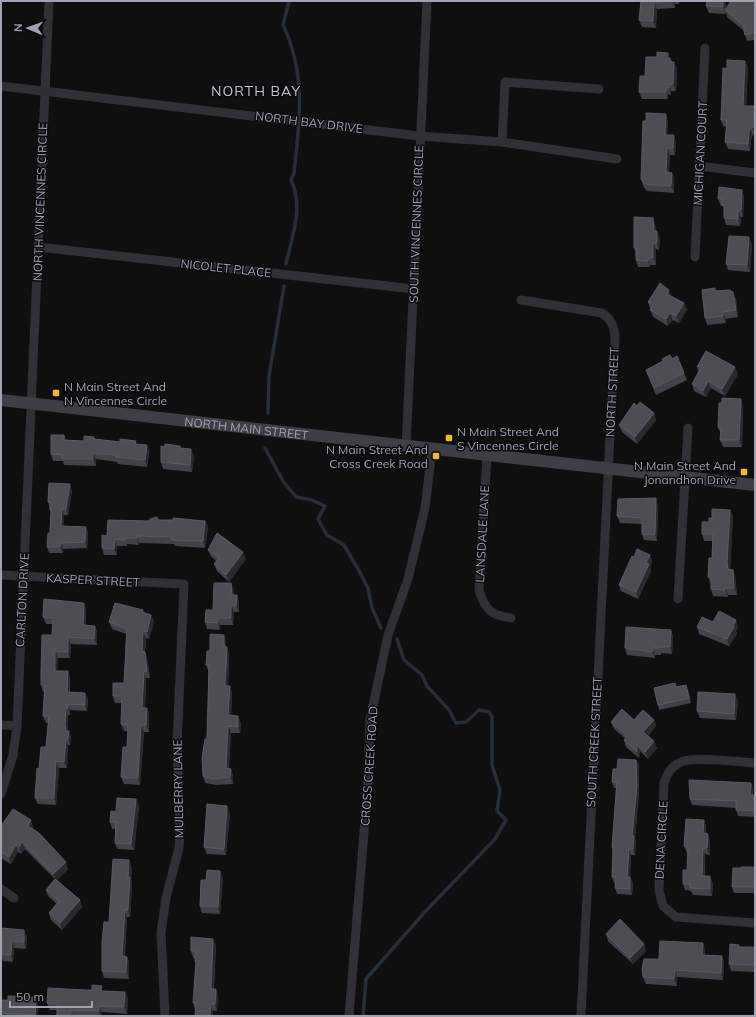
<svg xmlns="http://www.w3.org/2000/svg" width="756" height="1017" font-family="Mulish,sans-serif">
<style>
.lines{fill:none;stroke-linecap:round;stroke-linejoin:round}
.stream{stroke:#282e35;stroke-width:3.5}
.minor{stroke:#303035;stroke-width:9}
.secondary{stroke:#3e3f45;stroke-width:12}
.wall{fill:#424348}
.shaded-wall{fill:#292a2d}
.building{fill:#4c4e53;stroke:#595b62}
.poi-dot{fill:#edba2a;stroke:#0a0a0b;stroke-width:1.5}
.labels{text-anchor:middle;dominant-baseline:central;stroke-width:3;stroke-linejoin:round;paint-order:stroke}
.street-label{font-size:12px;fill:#a0a4b1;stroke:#0a0a0b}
.poi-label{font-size:12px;fill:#a0a4b1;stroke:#0a0a0b;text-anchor:start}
.quarter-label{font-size:14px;letter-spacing:1px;fill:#c1c3cd;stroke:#0a0a0b}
</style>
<rect width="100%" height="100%" fill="#0f0f10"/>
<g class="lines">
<!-- stream -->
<g class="stream">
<path d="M286,264c6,-27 18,-58 5,-84l3,-7c6,-51 12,-101 -11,-148l6,-24"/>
<path d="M268,413l1,-37 15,-90"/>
<path d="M265,448l18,33 13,16 16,3 13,6 -7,13 9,16 17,10 13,22 11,21 4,20 9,20"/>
<path d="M363,1016l3,-37 57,-65 72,-75 11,-19 -9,-9 3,-21 -8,-25v-48l-3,-5 -10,-2 -13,12 -10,1 -7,-13 -22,-24 -5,-11 -18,-15 -7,-21"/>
</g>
<!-- minor -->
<g class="minor">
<path d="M1,86l418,50 83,6 115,17"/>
<path d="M502,142l3,-60 94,7"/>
<path d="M699,166l56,7"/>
<path d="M38,247l376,42"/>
<path d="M695,257l10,-209"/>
<path d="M521,300l81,13c9,6 12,13 13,24l-34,679"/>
<path d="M406,447l21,-446"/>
<path d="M487,456l-8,134c6,20 12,25 32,28"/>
<path d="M1,575l183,9 -7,161 3,86 -1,17 -13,50 -5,35 4,83"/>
<path d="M678,599l10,-171"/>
<path d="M1,725l16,1"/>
<path d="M755,763c-17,-1 -60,-7 -74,-1 -10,4 -14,12 -17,21l-5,107 4,16 13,11 79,6"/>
<path d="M1,794l12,-39 4,-29 32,-725"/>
<path d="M1,889l13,9"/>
<path d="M349,1016l18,-221 3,-75 18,-85 20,-56 17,-71 7,-58"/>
</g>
<!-- secondary -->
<path class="secondary" id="s1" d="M1,400l754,85"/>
</g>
<!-- wall -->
<g class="wall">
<path d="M641,1h38v3h-4v4l-18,1 -1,19 -14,-1 -3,-7z"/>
<path d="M705,1h21v8l29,-8v39l-8,1 -3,-10 -17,-14 -1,-5 -1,2 -16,-1 -3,-7 1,-4z"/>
<path d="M670,58l7,11 -1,22h-5v4l-3,-1v5h-26l-3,-7 6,-16z"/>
<path d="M745,61l3,6 -2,39 9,3v26h-2l-2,5 -1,11 -22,-2 -3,-7 2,-15 -4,-1 -2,-6 6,-51z"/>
<path d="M668,121l-1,14 9,7 -1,13h-5l-1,17 3,1 2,6v14l-27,-2 -4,-5 -2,-7z"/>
<path d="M744,196l-1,21h-2l-1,9 -14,-1 -2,-7v-8l-1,-4h-2l-3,-7z"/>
<path d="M655,224l1,7 4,7 -1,12 -3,-1v16h-6v2h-12l-2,-7v-6l-2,-6z"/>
<path d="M752,244l-2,28 -22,-2 -2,-6z"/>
<path d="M715,288l1,3 20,8 2,18 -13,2 1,4 -19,2 -2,-7z"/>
<path d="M672,296l12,7 3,7 -8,13 -6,-3 -5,6 -15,-9 -5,-15z"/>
<path d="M706,351l32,23 -13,22 -14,-8 -5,9 -12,-6 -2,-7 6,-12 -1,-5z"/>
<path d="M672,359l12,14 3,7 -31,15 -10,-25z"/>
<path d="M637,406l17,7 2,7 -19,24 -15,-12 -3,-7z"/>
<path d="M743,406l-1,41h-19l-3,-7 1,-6 -3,-8z"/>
<path d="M64,435l2,5 18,1 11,-2 52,6 2,7 -2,15 -29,-3 -1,-2 -21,-3v7l-32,-1 -1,-4h-10l-2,-7z"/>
<path d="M180,446l1,2 13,8 -2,16 -29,-3 -2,-7 4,-15z"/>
<path d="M72,490l-4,25h-4l-1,11 23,1 2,6 -1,15 -24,1v4h-14l-2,-6 3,-14 1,-20 -3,-11z"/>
<path d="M658,505l-1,36 -13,-1 -2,-6v-10l-22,-1 -3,-7z"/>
<path d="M730,510l3,7 -3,52 3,1 2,6 2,19h-9v2l-15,-1 -2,-7v-5l-3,-7 4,-19v-17h-8l-2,-7 10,-16z"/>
<path d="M158,520l47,1 3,6 -3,21 -30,-2 -1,-2 -35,-1v2l-12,-1v2h-10v9h-13l-2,-7 5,-12 42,-15z"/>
<path d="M208,550l38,9 -17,23 -12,-11 -3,-7 2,-3 -5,-5z"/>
<path d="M650,555l2,7 -2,5 1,4 -13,28 -17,-8 -2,-6 15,-28z"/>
<path d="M231,583l3,7v5h3l2,7v10h-5l-1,13h-13v5l-13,-1 -2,-7z"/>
<path d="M86,609v16l9,1 2,6v13l-26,-1 -1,14h-12l-1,13 13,6v15l15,1 3,6 -1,12 -17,-1v5h-2v16l3,6 -1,8h-2l-1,23h-8l-3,37 -18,-1 -3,-6 4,-29 7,-22 2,-24h-2l-3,-7 1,-24h-1l-2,-7 11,-50 1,-11h-7l-3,-7z"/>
<path d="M143,610l1,3 7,2 3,7 -5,17 -3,-1 -1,14 2,6 3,20h-4l-1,30h2l2,7v17h-5l-4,53 -16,-1 -3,-7 6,-30 1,-16h-4l-3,-7 1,-21h-7l-2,-7 11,-13 2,-49 -14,-5 -3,-7z"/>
<path d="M713,622l25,5 -2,4 1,3 -8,12 -30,-12 -2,-7z"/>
<path d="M671,630l2,7 -1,17 -11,-1v2h-6v3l-28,-3 -2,-7z"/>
<path d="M226,642v5l3,7 -1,32h2l2,7 -1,22 10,8 -1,10h-9l-2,35 4,7v9l-17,1 -11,-2 -2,-7 4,-37 2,-67 -3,-7 4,-14z"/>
<path d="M676,687l12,2 3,14 -32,7 -1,-5z"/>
<path d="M738,701l-2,19 -36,-2 -3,-7z"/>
<path d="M634,720h20l2,6 -8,10 9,12 -9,11 -8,-8 -1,7 -13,-11 -2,-7 1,-2 -11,-9 -3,-7z"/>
<path d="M636,760l3,6v26l-4,46 1,4 -1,13h-4l-1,22 3,6 -1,12 -15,-1 -2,-6v-5h-1l-2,-6 1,-26 -1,-4 4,-59h-2l-2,-6 5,-13z"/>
<path d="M751,783l2,7v5h2v22l-17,-1 -2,-6v-2l-44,-3 -2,-6z"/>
<path d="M136,799l3,7 -5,44 -17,-1 -2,-6v-14h-3l-2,-7 6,-10z"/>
<path d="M230,813l-4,42 -19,-1 -3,-7z"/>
<path d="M704,820l2,7v6l4,7v15l-5,-1v22l8,7 -1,13 -19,-1 -2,-4 -6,-1 -2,-6 4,-14 1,-17h-1l-3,-7z"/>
<path d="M1,826l32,1v2l35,40 -11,11 23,20 2,7 -20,23 -11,-10 -2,-7 8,-9 -9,-8 -2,-6 9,-11 -30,-30 -4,5 -3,-2 -7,12 -10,-6z"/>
<path d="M132,867l-1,13 1,4 -2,33h-3l-2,39 2,1 2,6v16l-25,-1 -2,-7 7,-49z"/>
<path d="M755,867v26h-21l-2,-6 9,-19z"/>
<path d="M223,878l-3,36 -18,-1 -2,-7 6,-26z"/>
<path d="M1,928l26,8 -1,13 -12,-1 -1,14 -10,-1 -2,-5z"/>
<path d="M606,934l38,10 2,7 -13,13 -25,-23z"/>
<path d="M216,945l-2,44h2l2,7 -1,15 -22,-1 -2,-7 3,-39 -1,-3v-3h-2l-2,-7z"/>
<path d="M740,947h15v25l-24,-1 -2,-7z"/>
<path d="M705,949v6l17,1 2,7 -1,17 -46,-3v9l-31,-2 -3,-7 16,-18z"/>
<path d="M86,990l39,2 3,7 -1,15 -25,-2 -1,4h-45l1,-6h-7l-3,-7z"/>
<path d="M36,997l2,6 -1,13h-36v-16h7z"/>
</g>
<!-- shaded-wall -->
<g class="shaded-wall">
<path d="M672,1h2l1,3v4z"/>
<path d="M723,1h3v10l-1,-1v4l-2,-7z"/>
<path d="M654,2l3,7 -1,19 -3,-7z"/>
<path d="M745,61l3,6 -2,45 -3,-6z"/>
<path d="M674,62l3,7 -1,22 -3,-7z"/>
<path d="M669,84l2,7v4l-2,-7z"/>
<path d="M666,88l2,6v5l-2,-7z"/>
<path d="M754,106l1,3v26l-2,-7z"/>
<path d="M666,114l2,7 -1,21 -2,-7z"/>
<path d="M750,128l3,7 -2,5 -1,11 -2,-7 1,-11z"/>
<path d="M674,135l2,7 -1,13 -2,-7z"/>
<path d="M667,148l3,7 -2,24 -2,-7z"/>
<path d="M672,173l2,6v14l-3,-7z"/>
<path d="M742,190l2,6 -1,21 -2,-7z"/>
<path d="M738,210l3,7 -1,9 -2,-7z"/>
<path d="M653,218l2,6 1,14 -2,-7z"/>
<path d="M657,231l3,7 -1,12 -2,-7z"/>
<path d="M749,237l3,7 -2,28 -3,-7z"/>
<path d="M653,243l3,6v16l-3,-7z"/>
<path d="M648,258l2,7v2l-2,-6z"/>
<path d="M669,290l3,6 -5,-2z"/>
<path d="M733,292l3,7 2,18 -2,-7z"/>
<path d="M684,303l3,7 -8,13 -3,-7z"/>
<path d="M723,312l2,7 1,4 -3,-7z"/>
<path d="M670,313l3,7 -5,6 -2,-7z"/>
<path d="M735,367l3,7 -13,22 -3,-7z"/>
<path d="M708,381l3,7 -5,9 -3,-6z"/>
<path d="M741,399l2,7 -1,41 -3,-7z"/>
<path d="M654,413l2,7 -19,24 -2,-7z"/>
<path d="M147,445l2,7 -2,15 -2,-7z"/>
<path d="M191,449l3,7 -2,16 -2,-7z"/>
<path d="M93,453l3,6v7l-3,-7z"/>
<path d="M70,484l2,6 -4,25 -2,-6z"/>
<path d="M656,498l2,7 -1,36 -2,-6z"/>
<path d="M62,509l2,6 -1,17 -2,-6z"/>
<path d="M730,510l3,7 -3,53 -2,-1 -1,-6z"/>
<path d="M205,521l3,6 -3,21 -2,-7z"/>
<path d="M86,527l2,6 -1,15 -2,-6z"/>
<path d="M137,536l2,7v2l-2,-7z"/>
<path d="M115,539l2,7v9l-3,-6z"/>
<path d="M61,543l2,6v4l-3,-6z"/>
<path d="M243,552l3,7 -17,23 -3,-7z"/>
<path d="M650,555l2,7 -2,5 1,4 -13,28 -2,-7 10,-29z"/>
<path d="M733,570l2,6 2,19 -3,-7z"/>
<path d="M231,583l3,7v12l-2,-7z"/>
<path d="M725,588l3,7v2l-3,-7z"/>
<path d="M237,595l2,7v10l-3,-6z"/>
<path d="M84,603l2,6v22l-3,-6z"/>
<path d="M231,605l3,7 -1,13 -2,-7z"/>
<path d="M151,615l3,7 -5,17 -2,-7z"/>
<path d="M218,618l2,7v5l-2,-7z"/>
<path d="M736,620l2,7 -2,4 1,3 -8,12 -2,-7z"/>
<path d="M95,626l2,6v13l-3,-6z"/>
<path d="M671,630l2,7 -1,17 -2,-7z"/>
<path d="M143,631l3,7 -1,14 2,6 3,20 -8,-27z"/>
<path d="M224,635l2,7v10l-2,-6z"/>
<path d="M68,637l3,7 -1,14 -2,-6z"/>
<path d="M227,647l2,7 -1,38 -3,-6z"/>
<path d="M653,648l2,7v3l-3,-6z"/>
<path d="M55,651l3,7 -1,19 -2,-6z"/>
<path d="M68,671l2,6 -1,21 -2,-6z"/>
<path d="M144,671l2,7 -1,36 -3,-6z"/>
<path d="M230,686l2,7 -1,29 -3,-7z"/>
<path d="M85,693l3,6 -1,12 -2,-6z"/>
<path d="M735,694l3,7 -2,19 -2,-6z"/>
<path d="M68,704l2,6v5l-2,-7z"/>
<path d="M66,708l2,7v16h1l2,6 -1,8 -2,-6 -3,-14z"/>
<path d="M147,708l2,7v17l-3,-7z"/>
<path d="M238,716l3,7 -1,10 -2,-6z"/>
<path d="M654,720l2,6 -11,12 -2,-6z"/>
<path d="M141,725l3,7 -4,53 -2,-7z"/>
<path d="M228,726l3,7 -3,42 -2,-7z"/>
<path d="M66,739l2,6 -1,23 -3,-6z"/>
<path d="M654,741l3,7 -9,11 -3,-7z"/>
<path d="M637,745l3,6 -1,7 -2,-6z"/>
<path d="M636,760l3,6v26l-4,46 1,4 -1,13 -2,-6 -1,-13z"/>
<path d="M56,761l3,7 -3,37 -2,-7z"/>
<path d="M231,769l2,6v9l-3,-7z"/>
<path d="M751,783l2,7v11l-3,-6z"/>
<path d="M136,799l3,7 -5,44 -3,-6z"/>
<path d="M227,806l3,7 -4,42 -2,-6z"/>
<path d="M31,820l2,7 -3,5 -2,-6z"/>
<path d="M704,820l2,7 -1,13 -2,-7z"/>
<path d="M708,834l2,6v15l-3,-7z"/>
<path d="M22,842l3,7 -4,5 -2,-7z"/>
<path d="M16,845l2,7 -7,12 -2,-7z"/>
<path d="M703,848l2,6 -1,29 -2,-7z"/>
<path d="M629,849l2,6 -1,28 -3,-6z"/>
<path d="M129,860l3,7 -1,13 1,4 -2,33 -2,-7v-33z"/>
<path d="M66,862l2,7 -12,12 -3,-7z"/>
<path d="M220,871l3,7 -3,36 -2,-7z"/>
<path d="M710,876l3,7 -1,13 -2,-7z"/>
<path d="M630,877l3,6 -1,12 -2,-6z"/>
<path d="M80,900l2,7 -20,23 -2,-7z"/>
<path d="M125,910l2,7 -3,46 -2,-7z"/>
<path d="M24,930l3,6 -1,13 -2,-7z"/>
<path d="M213,939l3,6 -3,51 -2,-7z"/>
<path d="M12,941l2,7 -1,14 -2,-7z"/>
<path d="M703,943l2,6v13l-3,-7z"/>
<path d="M644,944l2,7 -13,13 -3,-6z"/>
<path d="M722,956l2,7 -1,17 -2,-7z"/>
<path d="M127,957l2,6v16l-3,-7z"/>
<path d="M675,970l2,7v9l-3,-7z"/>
<path d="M216,989l2,7 -1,15 -2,-7z"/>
<path d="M125,992l3,7 -1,15 -3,-7z"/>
<path d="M36,997l2,6 -1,13h-2v-1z"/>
<path d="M211,1004l2,7v5h-3z"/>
<path d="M99,1006l3,6 -1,4h-1l-1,-5z"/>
<path d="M71,1010l2,6h-2z"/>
</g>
<!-- building -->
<g class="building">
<path d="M641,1h31l-18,1 -1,19 -14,-1z"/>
<path d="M707,1h16v6l-17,-1z"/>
<path d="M731,1h24v31l-10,3 -2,-10 -18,-15z"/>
<path d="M657,52l11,1v5h2v4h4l-1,22h-4v4h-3v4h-27l1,-16h5l1,-19h11z"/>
<path d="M727,60l18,1 -2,45h11l-1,22h-3l-1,5 -1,11 -23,-2 2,-22h-6l2,-52 4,1z"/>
<path d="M646,113l20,1 -1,21h9l-1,13h-6l-1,24 6,1 -1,13 -26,-2 -4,-5 2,-58h3z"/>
<path d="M719,187l23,3 -1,20h-3v9l-14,-1v-13h-2v-6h-4z"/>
<path d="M634,217l19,1 1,13h3v12h-4v15h-5v3l-12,-1v-12h-2z"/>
<path d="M729,236l20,1 -2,28 -21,-1z"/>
<path d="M660,283l9,7 -2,4 17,9 -8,13 -6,-3 -4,6 -16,-9 3,-5 -5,-3z"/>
<path d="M715,288v3l14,-1 4,2 3,18 -13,2v4l-18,2 -3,-28z"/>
<path d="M706,351l29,16 -13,22 -14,-8 -5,10 -11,-7 11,-20 -6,3z"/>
<path d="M670,355l2,4 5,-3 7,17 -30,15 -8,-18 17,-9 -1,-2z"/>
<path d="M722,398l19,1 -2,41h-19l1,-11h-2l-1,-3 1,-23h3z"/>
<path d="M640,402l14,11 -19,24 -16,-12 15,-22 3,3z"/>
<path d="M51,435h13v5l20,1v-5l10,1v2l26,3v-3l16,2 -1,3 12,1 -2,15 -29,-3v-2l-23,-2v6h-31v-4l-11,-1z"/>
<path d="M165,444l15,2v2l11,1 -1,16 -29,-3v-16l4,1z"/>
<path d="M49,483l21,1 -4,25h-4l-1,17 25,1 -1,15 -24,1 -1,4h-13l1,-14h2l1,-23h-1v-8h-2z"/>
<path d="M656,498l-1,37 -13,-1v-16l-25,-2 1,-17z"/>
<path d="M712,509l18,1 -3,53 1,6 5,1 1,18h-9v2l-14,-1v-11l-3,-1 1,-19h3l1,-24h-11v-12h7v-4h3z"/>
<path d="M157,517l1,3h15v-2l32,3 -2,20 -31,-1v-3l-35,-1v2h-12v2l-10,-1 -1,10 -12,-1v-13l5,1 1,-16 41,1 1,-2z"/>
<path d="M217,533l26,19 -17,23 -12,-11 5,-6 -11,-8z"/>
<path d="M637,549l13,6 -4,8 3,1 -13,28 -17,-7 13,-29 2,1z"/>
<path d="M214,583h17l1,12h5l-1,11 -5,-1v13h-13v5l-13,-1 1,-12h7z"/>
<path d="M44,599l40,4 -1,22 12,1 -1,13 -26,-2v15l-13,-1v20h13l-1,21 18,1v12l-17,-1v4h-2l-1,17 1,6h3l-1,8h-2l-2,23 -8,-1 -2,37h-19l2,-30 2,1 2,-22h5l3,-31h-6l2,-31h-4v-12l1,-38h10l1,-17 -10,-1z"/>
<path d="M115,603l28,7 -1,2 9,3 -4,17 -4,-1 -1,20 3,1 2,19h-3l-2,37h5l-1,17h-5l-3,53 -17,-1 2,-30h4l1,-22 -7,-1 1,-28h-9v-13h11l3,-54 -18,-7z"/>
<path d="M719,611l17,9 -3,6 1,1 -7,12 -30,-12 5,-10 11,5z"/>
<path d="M626,627l45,3 -1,17h-12v1h-5l-1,4 -27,-4z"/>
<path d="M210,634l14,1v11l3,1 -2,39h5l-2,29 10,1v11l-10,-1 -2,42 5,1 -1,8 -17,2 -10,-3 -1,-18 3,-19h2l2,-74h-3l1,-14h3z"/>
<path d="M675,683l1,4 10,-2 3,13 -31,7 -4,-17z"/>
<path d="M698,692l37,2 -1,20 -37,-3z"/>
<path d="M622,709l12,11 9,-10 11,10 -11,12 11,9 -9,11 -8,-7v7l-13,-12 3,-4 -16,-14z"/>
<path d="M618,759l18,1 1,26 -5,50h2l-1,13h-4l-2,28h3v12l-15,-1 1,-11h-4l1,-29 -1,-1 5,-65h-5l1,-13h4z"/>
<path d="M689,780l62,3 -1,12h5v16l-19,-1v-9l-46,-2z"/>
<path d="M117,798l19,1 -5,45 -16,-1 1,-21h-6l1,-11 5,1z"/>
<path d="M207,804l20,2 -3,43 -20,-2z"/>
<path d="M13,809l18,11 -3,6 11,7 27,29 -13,12 -31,-32 -3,5 -3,-2 -7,12 -8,-5v-26z"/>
<path d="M686,819l18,1 -1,13 5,1 -1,14h-4l-1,28h8v13l-20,-1v-4h-7v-14h4l1,-23 -4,-1z"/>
<path d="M113,859l16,1 -1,17h2l-2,33h-3l-3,46 5,1 -1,15 -24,-1v-29l2,-20h5z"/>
<path d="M741,867h14v20h-23l1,-19h8z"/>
<path d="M207,870l13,1 -2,36 -18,-1 1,-26h5z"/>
<path d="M55,879l25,21 -20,23 -11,-10 10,-12 -13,-11z"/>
<path d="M620,919l24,25 -14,14 -24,-24z"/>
<path d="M1,928l23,2v12l-12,-1 -1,14 -10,-1z"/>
<path d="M191,937l22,2 -2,50h5l-1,15h-4l-1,12h-15l1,-13h-3l3,-42h-1v-10h-4z"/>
<path d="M660,941l43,2 -1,12 20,1 -1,17 -46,-3 -1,9 -31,-2 -1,-9 2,-9h15z"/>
<path d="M730,944l9,1v2h16v18l-26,-1z"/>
<path d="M92,985l10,1 -1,5 24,1 -1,15 -25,-1v5l-28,-1v6h-14v-12l-10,-1 1,-15 38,2h6z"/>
<path d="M8,996l28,1 -1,18 -34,-2v-13h7z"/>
</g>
<!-- markers -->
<g class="poi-dot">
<rect x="52" y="389" width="8" height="8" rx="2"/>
<rect x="445" y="434" width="8" height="8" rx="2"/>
<rect x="432" y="452" width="8" height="8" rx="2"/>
<rect x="740" y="468" width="8" height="8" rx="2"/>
</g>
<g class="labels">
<!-- street labels -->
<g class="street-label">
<text transform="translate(309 122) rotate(7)">NORTH BAY DRIVE</text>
<text transform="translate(700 153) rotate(-87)">MICHIGAN COURT</text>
<text transform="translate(40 202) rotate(-88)">NORTH VINCENNES CIRCLE</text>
<text transform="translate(416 224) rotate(-88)">SOUTH VINCENNES CIRCLE</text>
<text transform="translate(226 268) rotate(6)">NICOLET PLACE</text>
<text transform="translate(612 392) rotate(-87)">NORTH STREET</text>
<text stroke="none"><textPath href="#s1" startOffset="247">NORTH MAIN STREET</textPath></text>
<text transform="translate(482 534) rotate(-87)">LANSDALE LANE</text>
<text transform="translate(93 580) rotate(3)">KASPER STREET</text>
<text transform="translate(22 600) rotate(-87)">CARLTON DRIVE</text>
<text transform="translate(594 742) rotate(-87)">SOUTH CREEK STREET</text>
<text transform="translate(369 766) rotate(-86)">CROSS CREEK ROAD</text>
<text transform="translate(178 789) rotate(-91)">MULBERRY LANE</text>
<text transform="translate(661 840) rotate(-87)">DENA CIRCLE</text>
</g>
<!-- poi labels -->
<g class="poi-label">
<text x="64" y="386">N Main Street And<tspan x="64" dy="14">N Vincennes Circle</tspan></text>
<text x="457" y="431">N Main Street And<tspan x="457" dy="14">S Vincennes Circle</tspan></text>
<text x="428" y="449" text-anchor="end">N Main Street And<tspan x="428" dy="14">Cross Creek Road</tspan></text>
<text x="736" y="465" text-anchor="end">N Main Street And<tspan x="736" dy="14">Jonandhon Drive</tspan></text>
</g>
<!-- quarter labels -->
<g class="quarter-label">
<text x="256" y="91">NORTH BAY</text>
</g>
</g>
<!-- border -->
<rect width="756" height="1017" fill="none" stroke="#a0a4b1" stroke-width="4"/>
<!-- north arrow -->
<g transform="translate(28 28) rotate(272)" stroke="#0a0a0b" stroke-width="3" paint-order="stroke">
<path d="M0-3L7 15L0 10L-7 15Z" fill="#a0a4b1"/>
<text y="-6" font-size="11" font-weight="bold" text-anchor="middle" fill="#a0a4b1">N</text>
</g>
<!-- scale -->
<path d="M10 1001v6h82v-6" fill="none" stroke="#a0a4b1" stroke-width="2"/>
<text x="16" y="1001" font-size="12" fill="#a0a4b1" stroke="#0a0a0b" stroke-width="3" paint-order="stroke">50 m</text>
</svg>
